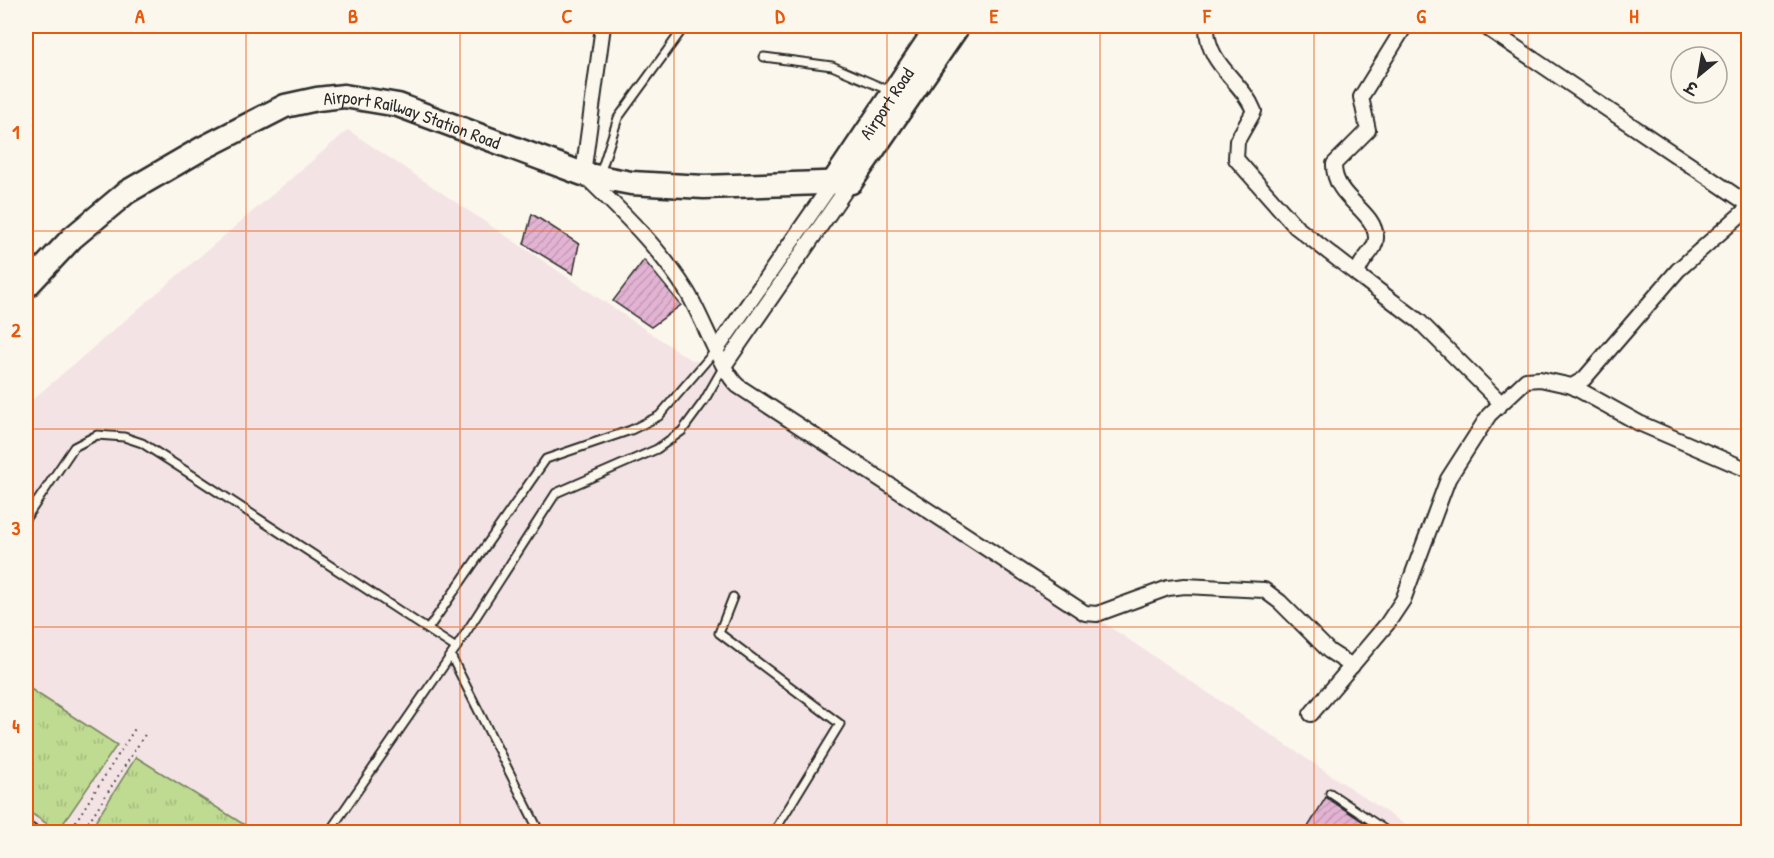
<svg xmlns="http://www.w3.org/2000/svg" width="1774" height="858" font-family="'Patrick Hand','Playpen Sans Deva',sans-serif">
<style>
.built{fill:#f4e3e4}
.grass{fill:url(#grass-tufts);stroke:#75825e;stroke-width:1.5}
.building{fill:url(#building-hatch);stroke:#2b2b2b;stroke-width:1.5}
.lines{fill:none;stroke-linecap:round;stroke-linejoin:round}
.service-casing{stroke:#2b2b2b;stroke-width:11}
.minor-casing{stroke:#2b2b2b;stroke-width:18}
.primary-casing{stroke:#2b2b2b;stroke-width:27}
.path{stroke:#2b2b2b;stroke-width:2;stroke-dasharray:1.5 4.5;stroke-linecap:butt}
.service{stroke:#fbf7ec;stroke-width:7}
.minor{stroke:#fbf7ec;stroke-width:14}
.primary{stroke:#fbf7ec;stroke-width:22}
.grid{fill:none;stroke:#e8590c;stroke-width:1.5;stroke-opacity:0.55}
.labels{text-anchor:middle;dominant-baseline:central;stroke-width:4.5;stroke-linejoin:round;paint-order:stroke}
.street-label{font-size:18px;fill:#2b2b2b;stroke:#fbf7ec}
.neatline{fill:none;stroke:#e8590c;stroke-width:2}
.grid-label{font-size:20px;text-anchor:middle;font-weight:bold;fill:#e8590c}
</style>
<defs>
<pattern id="grass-tufts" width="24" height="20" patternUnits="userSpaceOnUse" patternTransform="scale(1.5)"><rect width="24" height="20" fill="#bfda91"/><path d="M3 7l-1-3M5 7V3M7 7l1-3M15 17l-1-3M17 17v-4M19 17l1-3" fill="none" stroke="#a4bb7d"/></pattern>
<pattern id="building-hatch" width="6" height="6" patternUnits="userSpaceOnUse" patternTransform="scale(1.5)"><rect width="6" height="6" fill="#e3b3d3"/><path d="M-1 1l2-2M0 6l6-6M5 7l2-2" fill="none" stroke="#c39ab5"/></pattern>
</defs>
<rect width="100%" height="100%" fill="#fbf7ec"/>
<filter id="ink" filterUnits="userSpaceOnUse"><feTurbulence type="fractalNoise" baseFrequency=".0167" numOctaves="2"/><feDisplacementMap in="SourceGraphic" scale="12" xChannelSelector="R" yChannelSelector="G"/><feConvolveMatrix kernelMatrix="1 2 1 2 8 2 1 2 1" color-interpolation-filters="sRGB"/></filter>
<g filter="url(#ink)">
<!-- built -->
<path class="built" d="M348,130l340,228 47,18 681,456h-1390v-427z"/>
<!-- grass -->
<g class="grass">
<path d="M26,686l91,59 -59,86 -32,-21z"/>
<path d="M136,757l120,75h-167z"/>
</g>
<!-- building -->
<g class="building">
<path d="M532,214l47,30 -6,30 -49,-30z"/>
<path d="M644,260l37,45 -30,22 -38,-26z"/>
<path d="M1326,797l1,1 52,34h-74z"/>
</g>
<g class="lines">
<!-- service casing -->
<g class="service-casing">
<g id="service">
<path d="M764,57l68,9 58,25"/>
<path d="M600,174l18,-56 67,-92"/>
<path d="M26,518l48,-71 23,-12 27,2 18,6 53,34 261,171"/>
<path d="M733,597l-14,36 121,91 -66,108"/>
<path d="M428,629l118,-170 85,-29 28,-14 56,-65"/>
<path d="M451,656l87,173 5,3"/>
<path d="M1330,793l58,39"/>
<path d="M26,825l11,7"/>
<path d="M329,832l127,-184 100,-155 101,-44 25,-18 22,-30 20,-35"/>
</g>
</g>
<!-- minor casing -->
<g class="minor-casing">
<g id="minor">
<path d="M603,26l-20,148c37,36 75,72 103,116 15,23 36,83 52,96l347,227 12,1 71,-26 17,-2 79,4 16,12 49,49 23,15"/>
<path d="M1207,26c-1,39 35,54 47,85l-17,30 -1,18 60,68 62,48"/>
<path d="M1405,26l-44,71 7,33 -34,34c-1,34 40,45 42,73 1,15 -18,22 -18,38l62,47 81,81"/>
<path d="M1484,26l264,178"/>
<path d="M717,349l116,-167"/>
<path d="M724,366l127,-184"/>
<path d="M1572,386l67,37 109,47"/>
<path d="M1311,714l76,-90 16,-24 45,-121 41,-64 37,-35 14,-1 32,7 12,-7 94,-109 70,-62"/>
</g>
</g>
<!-- primary casing -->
<g class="primary-casing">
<g id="primary">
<path id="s1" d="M836,178l102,-152"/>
<path id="s2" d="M26,287l46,-49 55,-46 76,-44 82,-42 32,-7 27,-3 54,9 185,69 48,9 73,4 147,-5 107,-156"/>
</g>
</g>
<!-- path -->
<g class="path">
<path d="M69,832l67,-105"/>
<path d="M82,832l64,-99"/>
</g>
<!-- service -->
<use href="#service" class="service"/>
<!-- minor -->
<use href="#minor" class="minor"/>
<!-- primary -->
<use href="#primary" class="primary"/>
</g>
</g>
<!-- grid -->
<path class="grid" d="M246,26v806M460,26v806M674,26v806M887,26v806M1100,26v806M1314,26v806M1528,26v806M26,231h1722M26,429h1722M26,627h1722"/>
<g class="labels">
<!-- street labels -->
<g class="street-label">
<text stroke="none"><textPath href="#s1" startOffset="90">Airport Road</textPath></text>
<text stroke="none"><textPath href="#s2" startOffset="450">Airport Railway Station Road</textPath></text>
</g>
</g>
<!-- margin -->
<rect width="1774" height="858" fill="none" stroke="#fbf7ec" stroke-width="66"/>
<!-- north arrow -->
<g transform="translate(1699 75) rotate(210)"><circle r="28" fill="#fbf7ec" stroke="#a8a59f" stroke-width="1.5"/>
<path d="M0-4.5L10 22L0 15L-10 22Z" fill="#2b2b2b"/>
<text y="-9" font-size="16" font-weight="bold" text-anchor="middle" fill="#2b2b2b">उ</text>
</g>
<rect x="33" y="33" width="1708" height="792" class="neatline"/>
<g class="grid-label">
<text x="140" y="23">A</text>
<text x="353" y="23">B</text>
<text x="567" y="23">C</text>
<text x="780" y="23">D</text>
<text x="994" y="23">E</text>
<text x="1207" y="23">F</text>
<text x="1421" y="23">G</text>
<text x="1634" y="23">H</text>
<text x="16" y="139">1</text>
<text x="16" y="337">2</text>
<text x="16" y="535">3</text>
<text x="16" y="733">4</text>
</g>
</svg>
